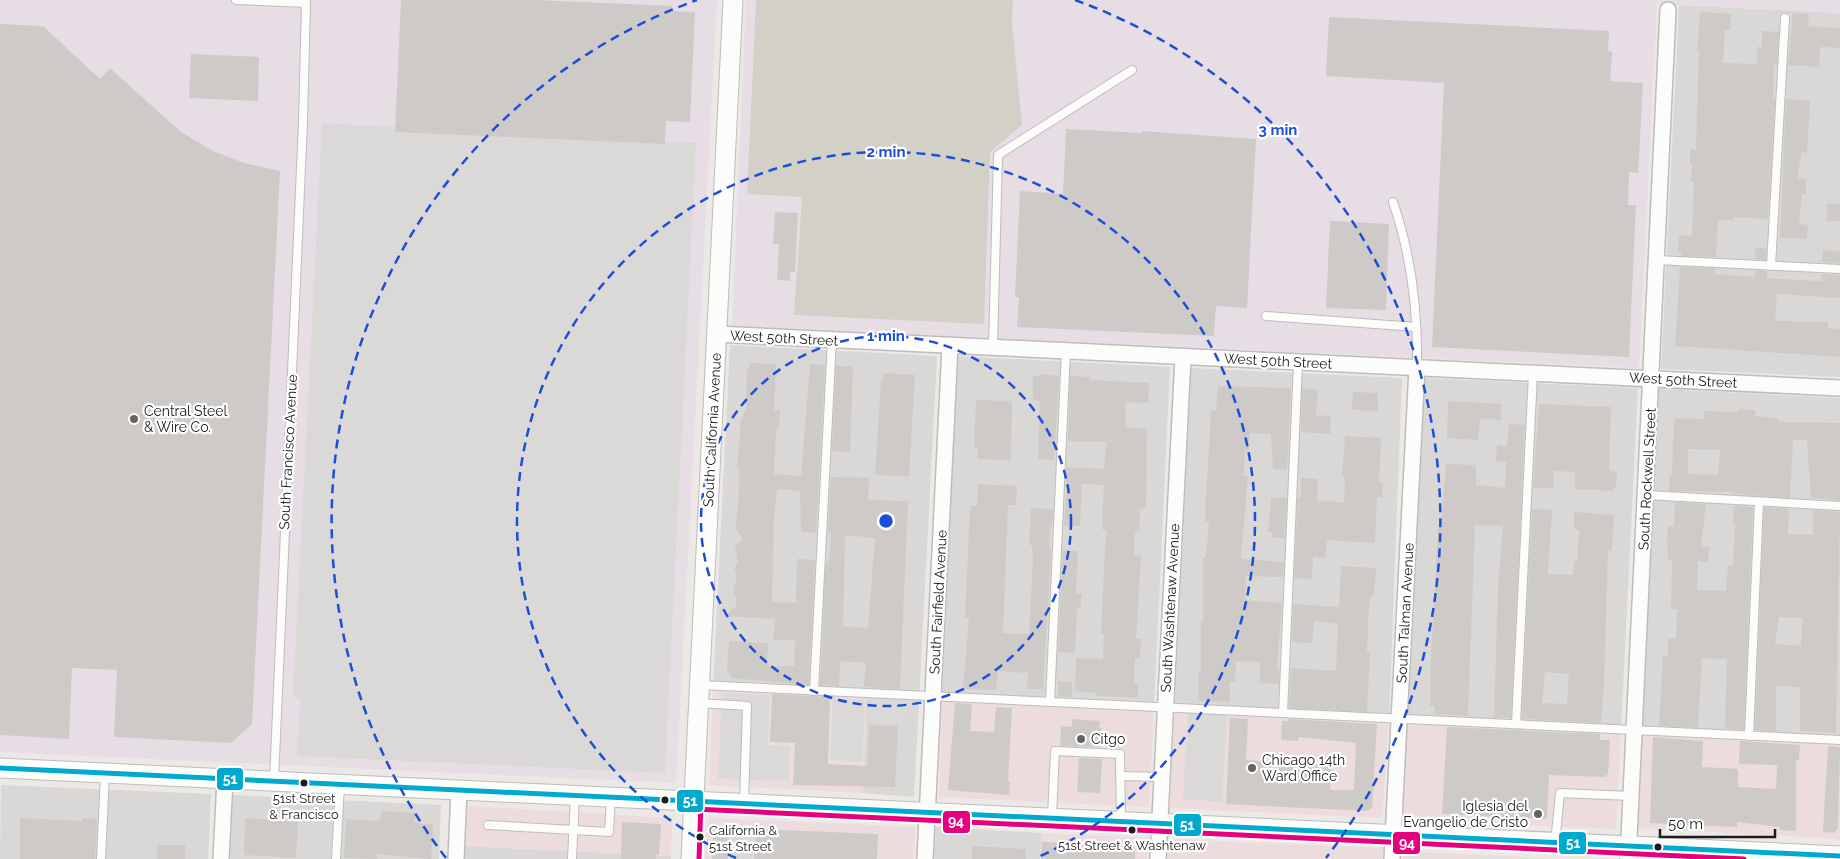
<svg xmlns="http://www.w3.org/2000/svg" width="1840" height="859" font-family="Raleway,sans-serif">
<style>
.residential{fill:#dad8d6}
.commercial{fill:#ecdcde}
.industrial{fill:#e7dee5}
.construction{fill:#d3d0c7}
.parking{fill:#dbd9d8}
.building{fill:#cdcac8;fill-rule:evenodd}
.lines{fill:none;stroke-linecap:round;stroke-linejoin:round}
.service-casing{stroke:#bebdbb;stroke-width:10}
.minor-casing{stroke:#bebdbb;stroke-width:18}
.tertiary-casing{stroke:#bebdbb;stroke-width:21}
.service{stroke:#fcfcfb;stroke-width:8}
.minor{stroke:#fcfcfb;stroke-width:15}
.tertiary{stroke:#fcfcfb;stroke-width:19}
.bus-1-casing{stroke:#fff;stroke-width:9}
.bus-2-casing{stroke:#fff;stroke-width:9}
.bus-1{stroke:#00a9ce;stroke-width:5}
.bus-2{stroke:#e5007d;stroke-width:5}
.ring{fill:none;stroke:#1d4ed8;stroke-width:2.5;stroke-dasharray:9 6}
.poi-dot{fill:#646362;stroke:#fff;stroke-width:2}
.bus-dot{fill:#1c1c1c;stroke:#fff;stroke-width:2}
.labels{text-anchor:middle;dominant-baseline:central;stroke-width:4.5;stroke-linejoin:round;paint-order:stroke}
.bus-label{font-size:13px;fill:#1c1c1c;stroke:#fff}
.street-label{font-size:14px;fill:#1c1c1c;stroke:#fff}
.poi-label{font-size:14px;fill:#1c1c1c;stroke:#fff;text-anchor:start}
.centre{fill:#1d4ed8;stroke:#fff;stroke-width:2.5}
.ring-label{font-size:15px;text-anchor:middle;font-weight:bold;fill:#1d4ed8;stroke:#fff;stroke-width:4.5;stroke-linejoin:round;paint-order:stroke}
.line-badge{stroke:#fff;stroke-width:2}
.badge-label{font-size:14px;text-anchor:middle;font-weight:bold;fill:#fff}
</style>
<rect width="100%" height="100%" fill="#ebe8e5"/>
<!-- residential -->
<g class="residential">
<path d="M1679,5l161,8v364l-179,-8z"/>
<path d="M730,345l207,11 -23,441 -51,-4 3,-100 -153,-7z"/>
<path d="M957,356l213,11 -16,340 -212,-10z"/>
<path d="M1191,368l211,10 -13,340 -214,-10z"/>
<path d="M1425,378l213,10 -17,341 -214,-10z"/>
<path d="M1659,389l181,9v342l-198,-10z"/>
<path d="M1,785l210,9 -3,65h-208z"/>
<path d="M233,795l208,10 -2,54h-209z"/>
<path d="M936,827l106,6 -2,26h-106z"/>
<path d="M465,846l206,10v3h-207z"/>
</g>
<!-- commercial -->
<g class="commercial">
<path d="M713,686l154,7 -4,100 -154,-8z"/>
<path d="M942,697l212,10 -5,100 -210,-10z"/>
<path d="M1175,708l214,10 -7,100 -212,-10z"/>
<path d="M1407,719l214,10 -5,100 -214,-9z"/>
<path d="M1642,730l198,10v99l-202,-11z"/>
<path d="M468,806l204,12 -1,38 -206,-10z"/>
<path d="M708,818l207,9 -2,32h-208z"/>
<path d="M1042,833l106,5 -1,21h-107z"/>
<path d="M1169,839l213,9h1l-1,11h-215z"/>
<path d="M1403,851l155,8h-155z"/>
</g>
<!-- industrial -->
<g class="industrial">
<path d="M0,0h717l-41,783 -676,-31z"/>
<path d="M746,0h1094v13l-183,-9 -18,364 -907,-42z"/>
</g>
<!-- construction -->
<path class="construction" d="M756,0h257l-1,23 10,102 -32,27 -6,172 -190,-9 8,-118 -55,-3z"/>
<!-- parking -->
<g class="parking">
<path d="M322,123l374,20 -31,630 -368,-17 3,-58 -7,-1z"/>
<path d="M722,693l48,2 -2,50 22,1 -1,35 -71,-2z"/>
<path d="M833,699l32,1 -3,62 -32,-2z"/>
<path d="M871,700l37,2 -1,23 -38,-2z"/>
<path d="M1188,713l39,2 -5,87 -39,-3z"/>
<path d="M732,826l22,2 -1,31h-23z"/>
</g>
<!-- building -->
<g class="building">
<path d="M401,0h136l135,6 -1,5 24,1 -5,110 -24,-1 -1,23 -270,-12z"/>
<path d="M1700,12l31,2 -1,16h-5l-2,33 34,1v-17h5v-16l17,1 -2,33h-3l-1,33 2,1 -7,120 -35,-2v3h-15l-2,37 -35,-1v-4h-3l1,-17 13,1 2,-54h-3l1,-17h-2v-16l6,1 2,-73 1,-27h-2z"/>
<path d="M1793,13l16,1 -1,12 32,2v20l-20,-1 -1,20 -31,-2z"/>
<path d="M1329,17l280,14 -1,20 4,1 -2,29 33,2 -5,90 -9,-1 -1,33h8l-7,152 -197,-10 12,-264 -118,-7z"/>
<path d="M0,24l43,2 57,53 10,-11 71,64 32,19 31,12 36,8 -28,553 -21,19 -117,-6 3,-67 -45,-2 -3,71 -69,-4z"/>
<path d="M191,54l68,3 -1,44 -69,-3z"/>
<path d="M1786,99l24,2 -3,52 -6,-1 -3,26 8,1v15h-4l-3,30 9,1 -1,14 -27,-1z"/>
<path d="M1066,129l76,4v-2l114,8 -9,169 -31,-2 -2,30 -197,-9 2,-30h-4l5,-106 43,3z"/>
<rect x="1827" y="204" width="13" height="17"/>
<path d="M775,212l23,1 -3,59h-5v9l-13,-1 2,-36h-6z"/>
<path d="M1330,221l59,3 -3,86 -60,-2z"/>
<path d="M1755,248h11v12l-11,-1z"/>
<path d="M1823,250l17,1v12l-18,-1z"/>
<path d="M1680,267l35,1v6l40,3v-7l12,1v7l29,2 25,1 1,-7 18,1v23l-63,-4 -2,27 53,1v6l12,1v28l-165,-11z"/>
<path d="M750,363l26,1 -2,46 6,1 -1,18h-3l-2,45 27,2 9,-112 15,1 -9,168 -15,-1 -1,-41 -23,-2 -3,27 -2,86 24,1 1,-44 18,1 -6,125 -78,-7 -4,-9 2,-28 39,2 -1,20h2v3h25l1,-26h-22l2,-21 -50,-3 11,-10v-10l-3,-3 4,-18 -2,-4v-5l3,-2 -3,-19 8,-6 -7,-10 3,-40v-21h-2l4,-48 5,-10 1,-42h3z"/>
<path d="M836,366h17l-3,86 -18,-1z"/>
<path d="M884,373l31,2 -6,101 -34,-1 6,-95 2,1z"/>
<path d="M1040,374l19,2 -5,84 -16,-1 2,-58 -7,-2v-23h7z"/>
<path d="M1070,376l20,1v3l59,3 -1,20 -22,-1 -1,25 22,2 -1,78 -6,3 -1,21h-4l-1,24 7,1 -5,83h5l-1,19h-5l-1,24 4,2v14l-42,-2v-3l-21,-2 1,-33 27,1 1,-25h-3l5,-104h-3l-1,-4 2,-41 -22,-1 -2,42h-16l3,-43h-1v-16l38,2 2,-27 -38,-1z"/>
<path d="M1218,386l73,2 -4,82 -14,-1 -2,-35 -21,-1 -1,18 -4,-1 -1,26h4l-7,83 43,3 -1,15 -37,-1 -1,24 37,3 -5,64h2v17l-19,-1v-21l-24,-1 -1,21h-5v20l-31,-1 -1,-28 3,-2v-50l2,1v-64h3l3,-36h-3l-1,-12 5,-79 1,-21h5z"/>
<path d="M1302,389l16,1 -2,25 15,1 -1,18 -29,-2z"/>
<path d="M1353,392l25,1v18l-26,-1z"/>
<path d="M976,400l36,1 -1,59 -34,-1 1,-10h-4z"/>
<path d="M1448,401l53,3v16l-21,-2 -2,22 -31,-2z"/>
<path d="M1539,404l72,3 -2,63 8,3 -1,15h-3v3l-38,-2v-17l-21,-1 -1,17h-20z"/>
<path d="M1738,409l17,1v6l24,3v3l61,1v77l-29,-2 -4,-58h-14l-3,58 -56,-4v-2l-65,-1 1,-16h2l2,-57 30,1v-8l34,1zM1688,449l32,1 -2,25 -30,-1z"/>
<path d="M1509,424l16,1 -14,293h-17l4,-132 5,-60 -28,-1 -7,191 -34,-2v-8h-4l1,-51 7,-128 3,1 5,-64 30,1v20l29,3 1,-26 -10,-1 1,-16 10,1z"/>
<path d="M1345,436l36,2 -2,44 4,1 -1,14h-5l-2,46 -48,-3 -1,18 -13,-1 -1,22 -18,-1 4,-80h3v-20l17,1 -1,22 27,1 1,-25h-3z"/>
<path d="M831,477l38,1 -1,22 40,1 -8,188 -36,-2 2,-24 -24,-2 -2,2 -1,23 -19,-1 6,-124h3l2,-28h-3zM845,535l30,3 -7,90 -25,-2z"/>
<path d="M978,484l39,2 -1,19h-8l-5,128 26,1 4,-74 -1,-15h-3l2,-37 22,1 -1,17h-2l-1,23 2,1 -8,139h-16l1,-16 -30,-2 -2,19 -33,-1 6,-71h-4l5,-112h7z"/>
<path d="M1271,498h16l-2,40h-13v-6h-4z"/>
<path d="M1675,502l31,2 -5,43h8l-1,15 -10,-1 -1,29 29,1 2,-25h5l2,-42h-2l1,-18 19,1 -9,223 -19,-2 2,-69 -25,-1 -4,70 -39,-2 4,-70h5v-17h8l1,-30h-6l1,-49 -4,-1 -1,-17 1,-16 6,1z"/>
<path d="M1764,507l25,2 -1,25 25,1v-25l27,2 -4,221 -36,-2v-44l-24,-1v45l-21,-1zM1779,617l23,1 -1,28 -26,-2z"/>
<path d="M1532,509l20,1 -4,64 25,1 1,-14h3l2,-31 -5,-1v-17l40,3 -2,36h-4l-4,132 -3,40 -79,-4zM1545,672l24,2 -2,30 -25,-1z"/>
<path d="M1063,550l15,1 -2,43h6l-2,15 -3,-1 -2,45 -17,-1z"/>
<path d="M1341,566l35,2 -2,28h-3l-2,8 -2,47 3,1 -3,60 -78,-4 2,-40 45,3 2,-47 -24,-3 -2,22 -20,-1 1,-38 46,3z"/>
<path d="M1058,681l14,1v15l-14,-1z"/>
<path d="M772,694l58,3 -2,67 39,2 2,-41 29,1 -3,61 -102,-2 2,-42 -25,-1z"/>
<path d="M955,703l17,1 -2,27 24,1 2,-25 16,1 -4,73 2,1 -1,13 -61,-5z"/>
<path d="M1230,718l18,1 -2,41 86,5 -2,25h24l2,-47 -57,-6 -1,4 -17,-1 1,-19h6v-2l89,5 -5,84 -5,3 -141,-7z"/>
<path d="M1072,719l28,2 -1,7h3l-1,19 -41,-1 1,-20 11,1z"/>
<path d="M1447,727l153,7v6h10l-2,35h-2v2l-57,-2 -2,44 -105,-5z"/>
<path d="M1653,737l50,4 -1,26 36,2v18l38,2 1,-24 -38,-1 1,-23 60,4 -1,15h-3v71l-16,-1v-3l-43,-5v5l-87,-4z"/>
<path d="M1828,746l12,1 -2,82 -5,4 -10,-1z"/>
<path d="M1079,758l23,1 -2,34 -23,-1z"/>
<path d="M381,811l34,2v10l18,1 -2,35 -54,-5v5l-33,-1 2,-39 34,2z"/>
<path d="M20,818l62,3v-3l15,1 -2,40h-75z"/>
<path d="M245,818l53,4 -2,36 -52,-3z"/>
<path d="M622,822l39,2 -2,31h-3v4h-35z"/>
<path d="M714,826l16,1 -2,32h-16z"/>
<path d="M756,829l122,5 -1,25h-123z"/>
<path d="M1042,842l89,4 4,4v9h-94z"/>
<rect x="157" y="845" width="28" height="14"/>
<path d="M972,846l54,3v10h-54z"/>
</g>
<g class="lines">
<!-- service casing -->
<g class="service-casing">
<g id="service">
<path d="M236,0l70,3 -3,119 -29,659"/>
<path d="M1393,202c18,52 25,111 24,166"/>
<path d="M1657,260l183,9"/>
<path d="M1771,266l14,-248"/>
<path d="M1266,316l150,11"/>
<path d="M993,347l5,-192 134,-85"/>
<path d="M1646,495l194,11"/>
<path d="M700,685l1140,55"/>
<path d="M814,691l18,-351"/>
<path d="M1050,702l16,-351"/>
<path d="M699,703l48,3 -3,98"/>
<path d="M1283,713l15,-351"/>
<path d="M1516,724l17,-351"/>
<path d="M1749,736l10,-234"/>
<path d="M1120,776l42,1"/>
<path d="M1052,817l3,-66 65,3 1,68"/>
<path d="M488,825l121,7 2,-34"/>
<path d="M1555,843l5,-50 71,3"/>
<path d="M101,859l4,-85"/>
<path d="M336,859l4,-74"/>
<path d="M572,859l3,-63"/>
</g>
</g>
<!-- minor casing -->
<g class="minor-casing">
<g id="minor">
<path d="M717,334l1123,54"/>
<path d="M221,859l4,-80"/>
<path d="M456,859l3,-69"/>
<path d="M925,859l25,-513"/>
<path d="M1158,859l25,-502"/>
<path d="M1392,859l25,-491"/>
<path d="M1628,859l40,-849"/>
</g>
</g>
<!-- tertiary casing -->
<g class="tertiary-casing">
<g id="tertiary">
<path d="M0,768l1840,88"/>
<path d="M691,859l42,-859"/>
</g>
</g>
<!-- service -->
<use href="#service" class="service"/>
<!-- minor -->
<use href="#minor" class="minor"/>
<!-- tertiary -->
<use href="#tertiary" class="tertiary"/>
<!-- bus-1 casing -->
<g class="bus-1-casing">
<path id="bus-1" d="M0,768l1840,88"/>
</g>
<!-- bus-2 casing -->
<g class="bus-2-casing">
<g id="bus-2">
<path d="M694,809l1050,50"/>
<path d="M699,859l2,-57"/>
</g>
</g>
<!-- bus-1 -->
<use href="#bus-1" class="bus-1"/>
<!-- bus-2 -->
<use href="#bus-2" class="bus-2"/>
</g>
<!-- distance rings -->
<g class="ring">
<circle cx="886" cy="521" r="185"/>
<path d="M736 858A369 369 0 1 1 1036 858"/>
<path d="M446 858A554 554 0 0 1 697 0M1075 0A554 554 0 0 1 1326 858"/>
</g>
<!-- markers -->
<g class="poi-dot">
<circle cx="134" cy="419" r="5"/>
<circle cx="1081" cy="739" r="5"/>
<circle cx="1252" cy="768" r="5"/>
<circle cx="1538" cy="814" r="5"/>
</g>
<g class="bus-dot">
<circle cx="304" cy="783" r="4.5"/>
<circle cx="665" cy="800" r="4.5"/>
<circle cx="1132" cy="830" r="4.5"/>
<circle cx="700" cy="837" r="4.5"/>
<circle cx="1658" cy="847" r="4.5"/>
</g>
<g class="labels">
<!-- bus labels -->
<g class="bus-label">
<text x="304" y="798">51st Street<tspan x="304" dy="16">&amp; Francisco</tspan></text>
<text x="709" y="830" text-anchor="start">California &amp;<tspan x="709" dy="16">51st Street</tspan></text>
<text x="1132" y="845">51st Street &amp; Washtenaw</text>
</g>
<!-- street labels -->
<g class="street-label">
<text transform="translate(784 338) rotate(3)">West 50th Street</text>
<text transform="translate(1278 361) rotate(3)">West 50th Street</text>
<text transform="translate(1683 380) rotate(3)">West 50th Street</text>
<text transform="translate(712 430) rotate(-87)">South California Avenue</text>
<text transform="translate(288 452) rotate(-87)">South Francisco Avenue</text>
<text transform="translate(1647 479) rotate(-87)">South Rockwell Street</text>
<text transform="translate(938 602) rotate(-87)">South Fairfield Avenue</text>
<text transform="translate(1170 608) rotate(-87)">South Washtenaw Avenue</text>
<text transform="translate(1405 613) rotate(-87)">South Talman Avenue</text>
</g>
<!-- poi labels -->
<g class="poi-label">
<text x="144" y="411">Central Steel<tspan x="144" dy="16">&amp; Wire Co.</tspan></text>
<text x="1091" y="739">Citgo</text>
<text x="1262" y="760">Chicago 14th<tspan x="1262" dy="16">Ward Office</tspan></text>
<text x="1528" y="806" text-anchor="end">Iglesia del<tspan x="1528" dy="16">Evangelio de Cristo</tspan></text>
</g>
</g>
<circle cx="886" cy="521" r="8" class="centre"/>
<g class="ring-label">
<text x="1278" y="135">3 min</text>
<text x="886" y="157">2 min</text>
<text x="886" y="341">1 min</text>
</g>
<g class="line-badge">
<rect x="216" y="767" width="28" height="24" rx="5" fill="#00a9ce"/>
<rect x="676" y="789" width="28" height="24" rx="5" fill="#00a9ce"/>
<rect x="942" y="810" width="29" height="24" rx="5" fill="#e5007d"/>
<rect x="1173" y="813" width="29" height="24" rx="5" fill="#00a9ce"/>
<rect x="1392" y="831" width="29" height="24" rx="5" fill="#e5007d"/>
<rect x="1558" y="831" width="29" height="24" rx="5" fill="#00a9ce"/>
</g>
<g class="badge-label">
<text x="230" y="784">51</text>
<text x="690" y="806">51</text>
<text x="956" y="826">94</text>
<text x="1187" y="830">51</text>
<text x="1407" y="848">94</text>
<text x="1573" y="848">51</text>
</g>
<!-- scale -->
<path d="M1660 829v8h115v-8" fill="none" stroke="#1c1c1c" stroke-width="2.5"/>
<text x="1668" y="829" font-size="15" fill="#1c1c1c" stroke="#ffffff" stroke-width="4" paint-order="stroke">50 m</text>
</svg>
